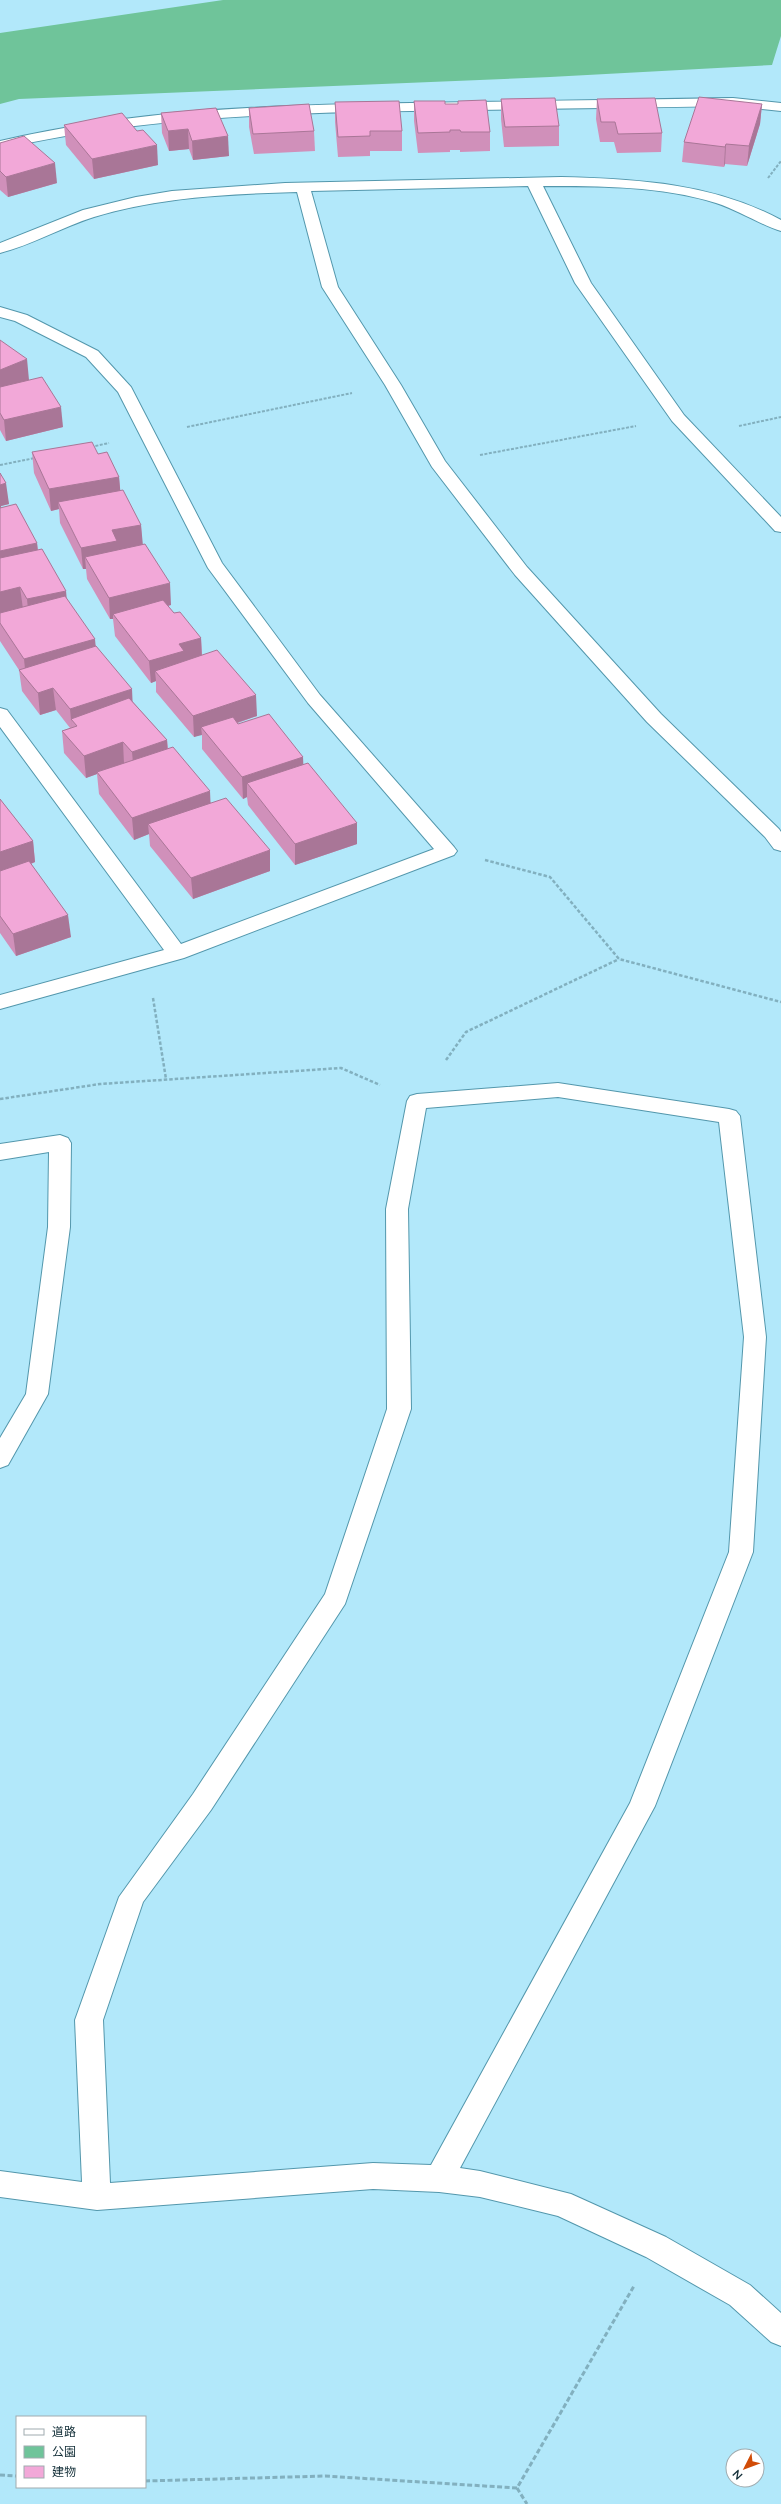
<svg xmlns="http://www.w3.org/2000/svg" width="781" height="2504" font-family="Lato,'Noto Sans JP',sans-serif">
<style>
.green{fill:#6fc49a}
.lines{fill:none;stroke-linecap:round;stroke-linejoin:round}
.minor-casing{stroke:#5397ac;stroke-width:2}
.path-far2{stroke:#82b0bf;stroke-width:2;stroke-dasharray:3 1.5;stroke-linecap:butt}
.path-far1{stroke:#82b0bf;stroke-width:2.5;stroke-dasharray:3.5 2;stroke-linecap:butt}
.path{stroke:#82b0bf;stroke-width:3;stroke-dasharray:5 2.5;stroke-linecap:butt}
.minor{fill:#fff;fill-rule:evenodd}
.wall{fill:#d090ba}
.shaded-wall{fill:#a97697}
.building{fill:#f2a8d8;stroke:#a97697}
</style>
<rect width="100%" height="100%" fill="#b2e8fa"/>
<!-- green -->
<path class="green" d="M223,0h558v36l-9,29 -222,12 -531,22 -19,5v-71z"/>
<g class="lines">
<!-- minor casing -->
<g class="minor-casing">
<g id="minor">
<path d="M733,98l48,5v8l-48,-5c-107,2 -214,3 -322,5 -140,2 -274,7 -411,38v-8c137,-32 271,-36 411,-38 108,-2 215,-3 322,-5z"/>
<path d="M561,177c76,2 152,6 220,43v11c-20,-6 -43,-21 -65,-28 -55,-17 -115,-17 -173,-17l48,97 93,132 97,102v15l-6,-1 -103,-110 -97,-138 -47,-97 -217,5 27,96 63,98 44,76 82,106 134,147 118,115 2,3v19l-7,-2 -9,-12 -118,-115 -132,-147 -83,-108 -47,-82 -63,-98 -25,-95c-68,2 -138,5 -203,25 -32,10 -62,28 -94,36v-10l83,-33 53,-13 36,-6 113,-8z"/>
<path d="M0,307l27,8 71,36 33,36 91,176 98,132 134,152 3,4 -3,4 -270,103 -184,51v-14l164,-45 -164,-223v-19l7,2 174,234 253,-95 -126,-146 -100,-135 -90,-176 -32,-35 -71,-36 -15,-4z"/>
<path d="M558,1083l171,26 7,2 4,5 26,221 -13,215 -98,254 -195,362 20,3 91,23 95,43 84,48 31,28v33l-10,-4 -41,-37 -84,-48 -88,-41 -78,-19 -41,-5 -66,-3 -276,21 -97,-13v-26l82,11 -7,-162 44,-123 74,-103 132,-200 62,-185 -1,-200 21,-108 3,-5 7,-2zM558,1097l161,25 25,215 -15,215 -99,251 -199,362 -58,-2 -263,20 -7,-163 40,-118 68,-92 134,-206 66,-195 -3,-200 18,-101z"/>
<path d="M60,1135l8,3 3,5 -1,84 -22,167 -40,71 -8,3v-30l26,-44 22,-167 1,-75 -49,8v-16z"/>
</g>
</g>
<!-- path-far2 -->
<g class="path-far2">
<path d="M768,178l13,-17"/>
<path d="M739,426l42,-9"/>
<path d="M187,427l165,-34"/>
<path d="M91,447l18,-4"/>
<path d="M480,455l156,-29"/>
<path d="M0,465l35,-7"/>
</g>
<!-- path-far1 -->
<g class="path-far1">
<path d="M485,860l65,17 69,82 162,43"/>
<path d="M153,998l13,81"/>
<path d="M446,1060l20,-28 153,-73"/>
<path d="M0,1099l100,-15 241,-16 39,17"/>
</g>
<!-- path -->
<g class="path">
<path d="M0,2475l17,1"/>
<path d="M145,2481l180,-5 192,12 117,-202"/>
<path d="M517,2488l10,16"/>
</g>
<!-- minor -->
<use href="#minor" class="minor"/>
</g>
<!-- wall -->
<g class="wall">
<path d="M501,99l58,27v20l-55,1 -3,-28z"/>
<path d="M597,99l65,34 -1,19 -44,1 -3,-11h-14l-4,-23z"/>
<path d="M414,101l31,3h13v-3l32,31v19l-30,1v-2h-10v2l-32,1 -4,-32z"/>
<path d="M335,102l67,29v20h-32v5l-32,1 -3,-35z"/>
<path d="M762,104l-2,20 -13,42 -22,-2 -1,3 -42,-5 2,-20z"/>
<path d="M216,108l13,48 -36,4 -4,-11 -20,2 -7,-18 -1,-20z"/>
<path d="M249,108l65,23 1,20 -61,3 -5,-27z"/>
<path d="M64,125l94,40 -64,14 -28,-34z"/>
<path d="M0,143l57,40 -49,14 -8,-7z"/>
<path d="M0,340l29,40 -3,1 37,46 -57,14 -6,-11z"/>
<path d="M32,452l66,2 21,23 1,13 21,35 1,19 29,61 -3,1 6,7 27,25 1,17 55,61 -19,7v1l65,33v7l54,59v21l-62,21 -47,-60 -1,-8 -4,2 -41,-50v-15l-8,3 -38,-45v-11l-5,2 -36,-47 -2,-17h-3l-23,-40 -1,-10h-3l-23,-46 -1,-14 -8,2 -17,-38z"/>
<path d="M0,473l9,31 -8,2v2l36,35 1,7 28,48 30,48 37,56 34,38 1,8 43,55 59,47v21l-77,28 -43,-53 -1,-12 -15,6 -35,-46 -2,-20 -11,4 -22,-25 -2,-22 8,-3 -14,-18 -16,5 -18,-24 -3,-21 -19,-29z"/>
<path d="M0,799l33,42 2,21 -4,2 40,73 -55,19 -16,-23z"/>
</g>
<!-- shaded-wall -->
<g class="shaded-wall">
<path d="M762,104l-2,20 -13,42 2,-20z"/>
<path d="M188,129l1,20 -20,2 -1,-20z"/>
<path d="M228,136l1,20 -36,4 -1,-19z"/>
<path d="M726,144l-1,20 -1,3 1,-20z"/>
<path d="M157,145l1,20 -64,14 -2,-20z"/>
<path d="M55,163l2,20 -49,14 -2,-20z"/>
<path d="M27,359l2,21 -29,12v-22z"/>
<path d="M61,407l2,20 -57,14 -2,-21z"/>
<path d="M119,477l2,21 -63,4 1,7 -8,2 -2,-22z"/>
<path d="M6,483l3,21 -8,2 2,15 -3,1v-37z"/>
<path d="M141,525l2,21 -58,11 1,12h-3l-2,-21 31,-18z"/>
<path d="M37,543l2,21 -39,9v-22z"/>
<path d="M170,583l1,22 -55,13 -3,-4v5h-3l-1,-21z"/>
<path d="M20,587l3,22 -23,5v-22z"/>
<path d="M66,591l2,21 -39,9 -2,-22z"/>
<path d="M201,638l1,21 -47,12 1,10 -5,2 -2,-22 30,-17z"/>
<path d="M95,639l2,22 -71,18 -2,-20z"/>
<path d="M53,688l3,22 -16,5 -2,-22z"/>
<path d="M132,689l1,22 -62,8 1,12 -2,-22z"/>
<path d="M256,695l1,21 -51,17 -5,-6 1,8 -8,2 -1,-21z"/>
<path d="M167,740l1,21 -34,13 -2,-22z"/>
<path d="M123,742l1,22 -27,8v2l-11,4 -2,-22z"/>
<path d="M303,757l1,21 -57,5v14l-4,2 -1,-22z"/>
<path d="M210,791l1,22 -63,11 1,10 -15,6 -2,-22z"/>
<path d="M357,823v21l-62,21v-21z"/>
<path d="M33,841l2,21 -35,13v-23z"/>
<path d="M270,850v21l-77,28 -2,-21z"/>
<path d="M68,915l3,22 -55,19 -3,-22z"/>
</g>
<!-- building -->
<g class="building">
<path d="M699,97l63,7 -13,42 -23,-2 -1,3 -41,-5z"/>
<path d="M555,98l4,28 -54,1 -4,-28z"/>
<path d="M655,98l7,35 -44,1 -3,-12h-14l-4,-23z"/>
<path d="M486,100l4,32h-29l-1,-2h-10v2l-32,1 -4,-32h31v3h13v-3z"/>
<path d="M399,101l3,30h-32v5l-32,1 -3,-35z"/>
<path d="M309,104l5,27 -61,3 -4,-26z"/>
<path d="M216,108l12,28 -36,5 -4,-12 -20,2 -7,-18z"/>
<path d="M122,113l15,18 6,-1 14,15 -65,14 -28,-34z"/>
<path d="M24,136l31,27 -49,14 -6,-6v-28z"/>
<path d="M0,340l27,19 -27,11z"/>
<path d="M42,377l19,30 -57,13 -4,-7v-26z"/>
<path d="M92,442l6,12 9,-2 12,25 -70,12 -17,-37z"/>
<path d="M0,473l6,10 -6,2z"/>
<path d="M123,490l18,35 -29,5 5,11 -36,7 -23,-46z"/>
<path d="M16,504l21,39 -37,8v-43z"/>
<path d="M145,544l25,39 -61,15 -24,-41z"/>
<path d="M42,549l24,42 -39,8 -7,-12 -20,5v-34z"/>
<path d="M65,596l30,43 -71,20 -24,-36v-10z"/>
<path d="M163,600l11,13 6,-1 21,26 -22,6 5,7 -35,10 -36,-47z"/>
<path d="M96,646l36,43 -62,20 -17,-21 -15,5 -19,-23z"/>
<path d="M217,650l39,45 -63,21 -38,-45z"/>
<path d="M129,698l38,42 -35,12 -9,-10 -39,14 -22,-25 15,-5 -6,-7z"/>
<path d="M269,714l34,43 -61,20 -41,-50 32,-10 5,7z"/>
<path d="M173,747l37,44 -78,27 -35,-46z"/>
<path d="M308,763l49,60 -62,21 -48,-61z"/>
<path d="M226,798l44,52 -79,28 -43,-54z"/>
<path d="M0,799l33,42 -33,11z"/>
<path d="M29,861l39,54 -55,19 -13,-18v-45z"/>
</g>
<!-- legend -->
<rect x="16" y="2416" width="130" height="72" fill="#ffffff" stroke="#a0abaf"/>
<rect x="24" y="2429" width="20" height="6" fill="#ffffff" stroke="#a0abaf"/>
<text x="52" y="2436" font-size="12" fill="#122e37">道路</text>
<rect x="24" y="2446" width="20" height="12" fill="#6fc49a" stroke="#a0abaf"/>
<text x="52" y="2456" font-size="12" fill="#122e37">公園</text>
<rect x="24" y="2466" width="20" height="12" fill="#f2a8d8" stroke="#a0abaf"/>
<text x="52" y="2476" font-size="12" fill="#122e37">建物</text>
<!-- north arrow -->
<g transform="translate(745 2468) rotate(228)"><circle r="19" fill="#ffffff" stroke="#a0abaf"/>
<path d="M0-3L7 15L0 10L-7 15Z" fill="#d14c07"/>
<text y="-6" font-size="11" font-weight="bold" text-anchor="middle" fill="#122e37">N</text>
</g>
</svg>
